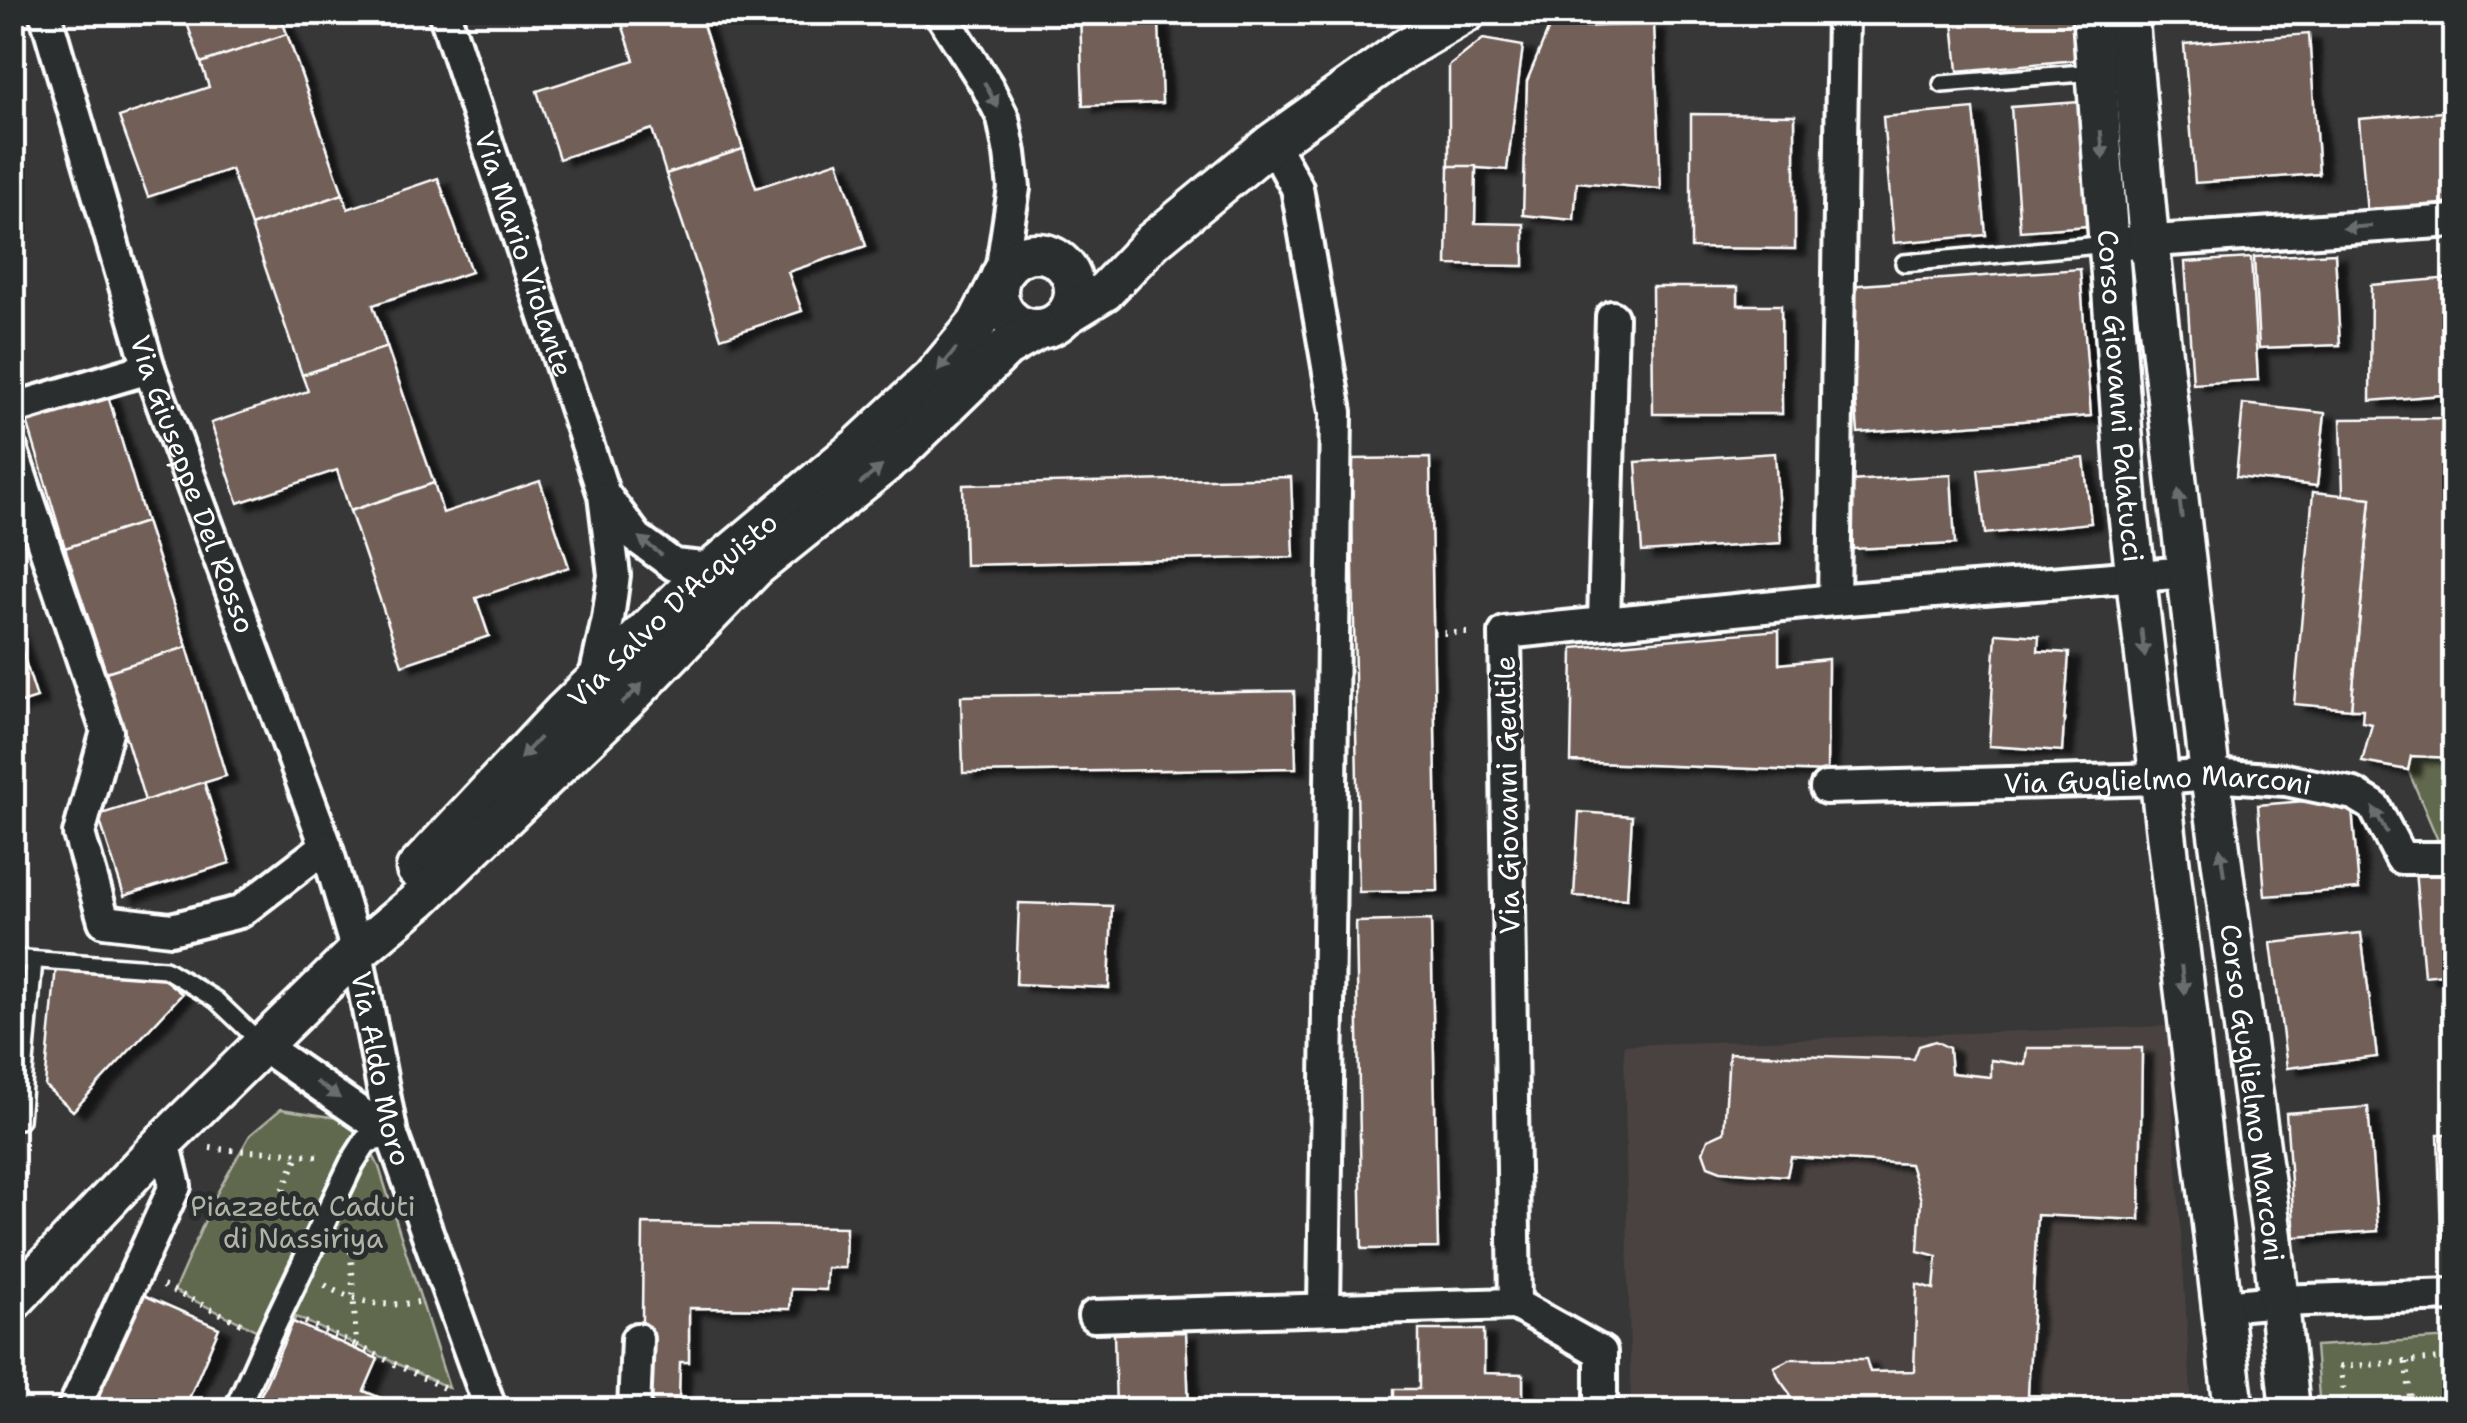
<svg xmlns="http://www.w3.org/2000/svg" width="2467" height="1423" font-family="'Shantell Sans',sans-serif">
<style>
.built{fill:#494341}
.green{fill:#60674d;stroke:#b0b3a6;stroke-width:2.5}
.building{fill:#715f59;stroke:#fff;stroke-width:2.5;filter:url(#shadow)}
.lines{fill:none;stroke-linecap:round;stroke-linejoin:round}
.service-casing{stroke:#fff;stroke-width:22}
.pedestrian-casing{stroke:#fff;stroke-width:30}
.minor-casing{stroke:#fff;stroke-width:38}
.tertiary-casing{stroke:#fff;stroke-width:45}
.path{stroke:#fff;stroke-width:6;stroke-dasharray:2.5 8;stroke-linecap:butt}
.service{stroke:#2a2d2e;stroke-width:15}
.pedestrian{stroke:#2a2d2e;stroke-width:22}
.minor{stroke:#2a2d2e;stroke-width:30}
.tertiary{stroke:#2a2d2e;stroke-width:38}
.oneway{fill:#6a6c6d}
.labels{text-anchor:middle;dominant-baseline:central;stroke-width:10;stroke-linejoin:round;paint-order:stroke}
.street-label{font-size:28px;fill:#fff;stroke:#2a2d2e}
.park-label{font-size:28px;fill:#b0b3a6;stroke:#2a2d2e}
</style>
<defs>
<filter id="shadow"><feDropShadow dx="11" dy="6" stdDeviation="2.5" flood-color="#0009"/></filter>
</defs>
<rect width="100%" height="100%" fill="#383737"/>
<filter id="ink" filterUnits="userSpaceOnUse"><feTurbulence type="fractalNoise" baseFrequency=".01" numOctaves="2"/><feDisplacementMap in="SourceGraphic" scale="20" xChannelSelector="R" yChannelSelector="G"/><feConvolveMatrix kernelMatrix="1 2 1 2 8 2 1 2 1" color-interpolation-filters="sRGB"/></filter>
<g filter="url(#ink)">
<!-- built -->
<path class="built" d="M2168,1026l24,384h-561l-7,-365z"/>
<!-- green -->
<g class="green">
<path d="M2411,756l43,2v84l-15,1 -31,-73z"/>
<path d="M281,1109l75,12 23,46 70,221 -153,-71 -13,26 -109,-52 42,-96 34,-60z"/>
<path d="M2454,1338v72h-134l-5,-64z"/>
</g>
<!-- building -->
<g class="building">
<path d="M183,12h96l8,22 -86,29z"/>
<path d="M637,12h62l44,137 -77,25 -14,-45 -93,30 -22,-68 97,-31 -14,-42z"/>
<path d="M1080,12h50v9h29l3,82 -79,3z"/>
<path d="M1952,12h131l4,47 -129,12z"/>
<path d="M1654,24l7,165 -84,-7 -3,38 -51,-5 4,-134 22,-53z"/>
<path d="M287,34l56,160 -92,32 -20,-57 -83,28 -29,-80 90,-30 -8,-24z"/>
<path d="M2309,34l10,140 -124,9 -11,-139z"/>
<path d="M1483,39l40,7 -16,124 -58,-4v-100z"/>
<path d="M2093,101l9,124 -82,6 -9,-124z"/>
<path d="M1974,109l12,126 -92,8 -11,-126z"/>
<path d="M2454,111v96l-87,7 -8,-95z"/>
<path d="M1691,114l104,1v134l-104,-1z"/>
<path d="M743,149l13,39 82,-27 28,85 -78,26 14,39 -81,27 -55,-164z"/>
<path d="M1449,166h27l-1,57 49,1v42l-77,-1z"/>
<path d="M438,178l33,94 -98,33 14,42 -85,28 -51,-149 92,-32 5,15z"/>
<path d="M2335,253l5,92 -81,3 -5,-91z"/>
<path d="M2251,258l7,122 -65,4 -8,-122z"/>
<path d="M2080,269l11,147 -233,17 -11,-147z"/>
<path d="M2451,278l3,28v88l-84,7 1,-116z"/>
<path d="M1652,287h86v18h43l1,109h-129z"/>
<path d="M387,347l47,136 -84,28 -13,-41 -99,33 -27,-80 97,-32 -6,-16z"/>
<path d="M105,386l41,136 -81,26 -41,-137z"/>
<path d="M2243,404l82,9 -8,73 -81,-9z"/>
<path d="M2454,418v340l-43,-2 -3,14 -46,-8 10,-38 -10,-2 1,-13h-12l20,-211 -28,-3 -2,-76z"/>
<path d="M1775,453l6,90 -139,9 -6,-90z"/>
<path d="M1430,458l8,433 -79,1 -8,-433z"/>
<path d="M2084,458l7,65 -106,11 -7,-65z"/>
<path d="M1951,475l4,69 -102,5 -4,-68z"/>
<path d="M1291,477l3,80 -329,8 -2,-80z"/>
<path d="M540,481l29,86 -93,31 13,38 -87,29 -52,-154 84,-28 9,30z"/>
<path d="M2313,492l58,6 -20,211 -57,-5z"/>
<path d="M146,522l41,125 -81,25 -41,-124z"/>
<path d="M12,621l25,77 -25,8z"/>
<path d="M1779,630v34l49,-5 -1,113 -256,-10 2,-114z"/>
<path d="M1996,633l43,3 -1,15 31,2 -7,98 -73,-5z"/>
<path d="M187,647l39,129 -81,25 -39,-129z"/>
<path d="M1294,691l2,77 -333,5 -2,-77z"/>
<path d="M204,782l26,81 -106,33 -26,-81z"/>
<path d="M2351,797l8,92 -94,7 -7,-91z"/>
<path d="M1579,812l53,4 -5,83 -53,-3z"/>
<path d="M2454,866v107l-30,3 -9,-106z"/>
<path d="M1019,903l93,3 -3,82 -93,-4z"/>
<path d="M1431,920l7,328 -76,1 -6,-327z"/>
<path d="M2361,933l16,124 -90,11 -16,-125z"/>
<path d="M56,966l103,9 23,19 -109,117 -28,-25z"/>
<path d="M1935,1041l14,7 2,25 40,4v-17l34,5 2,-17h115l-2,172 -103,-5 -9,180 32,1 -1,14h-372v-5h104l-1,-11 -10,-14 -6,-13 16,-8h76l4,13 44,-1 3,-87 17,5 3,-33 -19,-5 3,-51 -11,-36 -119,-7 -4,19 -66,-5 -13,-5 -5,-14 5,-13 16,-7 5,-79 185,6 5,-13z"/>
<path d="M2368,1107l10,124 -83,6 -9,-124z"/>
<path d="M2438,1134h16v103l-13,1z"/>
<path d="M643,1224l203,3 -1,41h-18l-1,22 -35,-1 -1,20 -101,-1v54h-9l-1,37h28v11h-66z"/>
<path d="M139,1293l80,35 -35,82h-95z"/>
<path d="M293,1322l85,37 -14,32 45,19h-155z"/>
<path d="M1419,1330h65v43l39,1v26h46v10h-175v-21h25z"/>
<path d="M1186,1332l3,78h-73l-2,-76z"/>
</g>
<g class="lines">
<!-- service casing -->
<g class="service-casing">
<g id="service">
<path d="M1942,84l154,-12"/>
<path d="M1904,263l205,-19"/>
<path d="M12,958l153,11 51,31 45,43"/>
<path d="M20,1120l14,-160"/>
</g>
</g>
<!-- pedestrian casing -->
<g class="pedestrian-casing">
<path id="pedestrian" d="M236,1410l33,-74 83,-173 14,-22 26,-6"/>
</g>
<!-- minor casing -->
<g class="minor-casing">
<g id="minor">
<path id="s1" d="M45,12l104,356 177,478 31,106 35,183 99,275"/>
<path id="s2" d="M444,12l160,483 10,80 -6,44 -14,63"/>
<path d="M940,12l47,74 16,32 7,35 4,35 -14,91"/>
<path d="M1272,143l25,45 39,224 -12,897"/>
<path d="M2109,244l345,-23"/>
<path d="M12,409l137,-41"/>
<path d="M12,451l95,280 -28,103 25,87 67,8 69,-17 86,-66"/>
<path d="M606,497l31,41 37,27 38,4"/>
<path d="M1834,600l9,-588"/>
<path d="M1604,623l8,-306"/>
<path id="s3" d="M1826,788l334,-9 50,-4 76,5 68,14 20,12 27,52h53"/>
<path d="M263,1046l129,89"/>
<path d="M2222,1306l57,-5 175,-6"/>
<path d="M1094,1316l421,-12"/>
<path d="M73,1410l102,-224 -11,-45"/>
<path d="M634,1410l3,-71"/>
<path d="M1601,1410v-58l-86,-48 -10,-671 329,-33 354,-28"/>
</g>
</g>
<!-- tertiary casing -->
<g class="tertiary-casing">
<g id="tertiary">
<path id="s4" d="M2092,12l36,499 106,899"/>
<path id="s5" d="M2128,12l21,228 61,535 62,461 18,174"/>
<circle cx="1036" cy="291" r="38"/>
<path d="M1066,315l39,-24 48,-50 119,-98 132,-94 63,-37"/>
<path id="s6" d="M416,869l148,-158 130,-127 165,-138 73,-68 45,-54 23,-45"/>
<path d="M12,1302l152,-161 193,-189 63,-53 207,-199 128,-132 142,-114 109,-106 33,-19"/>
</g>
</g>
<!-- path -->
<g class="path">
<path d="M1433,633h39"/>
<path d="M210,1148c37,5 75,2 111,9"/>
<path d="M283,1190l16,-37"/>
<path d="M351,1251l5,94 94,46"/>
<path d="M325,1285c27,18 62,23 93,17"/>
<path d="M163,1286l79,38"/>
<path d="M305,1322l51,23"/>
<path d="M2407,1362l4,48"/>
<path d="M2411,1404l43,-3"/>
<path d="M2345,1410l-4,-43 113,-9"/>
</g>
<!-- service -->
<use href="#service" class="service"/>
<!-- pedestrian -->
<use href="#pedestrian" class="pedestrian"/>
<!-- minor -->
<use href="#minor" class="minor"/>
<!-- tertiary -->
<use href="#tertiary" class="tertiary"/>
</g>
<!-- one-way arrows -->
<defs><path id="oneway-solid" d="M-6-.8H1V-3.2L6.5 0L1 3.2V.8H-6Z" transform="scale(2.5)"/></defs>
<g class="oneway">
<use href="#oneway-solid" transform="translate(991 95) rotate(62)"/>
<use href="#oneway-solid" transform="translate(2102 145) rotate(85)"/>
<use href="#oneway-solid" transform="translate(2357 227) rotate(176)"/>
<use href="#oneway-solid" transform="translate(947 360) rotate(129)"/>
<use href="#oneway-solid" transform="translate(871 475) rotate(-39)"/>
<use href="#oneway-solid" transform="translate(2180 504) rotate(-97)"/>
<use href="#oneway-solid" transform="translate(650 546) rotate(-142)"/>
<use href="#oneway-solid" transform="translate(2143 643) rotate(83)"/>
<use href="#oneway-solid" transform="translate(632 694) rotate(-45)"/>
<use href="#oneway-solid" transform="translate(530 748) rotate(133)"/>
<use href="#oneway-solid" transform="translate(2380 820) rotate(-118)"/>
<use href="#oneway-solid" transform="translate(2222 862) rotate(-98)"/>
<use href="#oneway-solid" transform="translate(2183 980) rotate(83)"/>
<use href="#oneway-solid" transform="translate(328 1090) rotate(35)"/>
</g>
</g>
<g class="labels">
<!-- street labels -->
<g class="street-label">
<text stroke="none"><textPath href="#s2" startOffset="255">Via Mario Violante</textPath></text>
<text stroke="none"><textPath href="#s4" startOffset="385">Corso Giovanni Palatucci</textPath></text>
<text stroke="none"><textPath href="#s1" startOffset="495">Via Giuseppe Del Rosso</textPath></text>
<text stroke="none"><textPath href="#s6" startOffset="365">Via Salvo D'Acquisto</textPath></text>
<text stroke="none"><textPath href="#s3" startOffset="332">Via Guglielmo Marconi</textPath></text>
<text transform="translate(1507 795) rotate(-91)">Via Giovanni Gentile</text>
<text stroke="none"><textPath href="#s1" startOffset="1110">Via Aldo Moro</textPath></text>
<text stroke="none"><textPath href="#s5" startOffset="1088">Corso Guglielmo Marconi</textPath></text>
</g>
<!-- park labels -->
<g class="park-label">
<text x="303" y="1206">Piazzetta Caduti<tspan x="303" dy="32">di Nassiriya</tspan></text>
</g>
</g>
<!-- margin -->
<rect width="2467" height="1423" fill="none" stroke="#2a2d2e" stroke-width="50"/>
<rect x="25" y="25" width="2417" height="1373" fill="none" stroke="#fff" stroke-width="4" filter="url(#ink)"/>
</svg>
